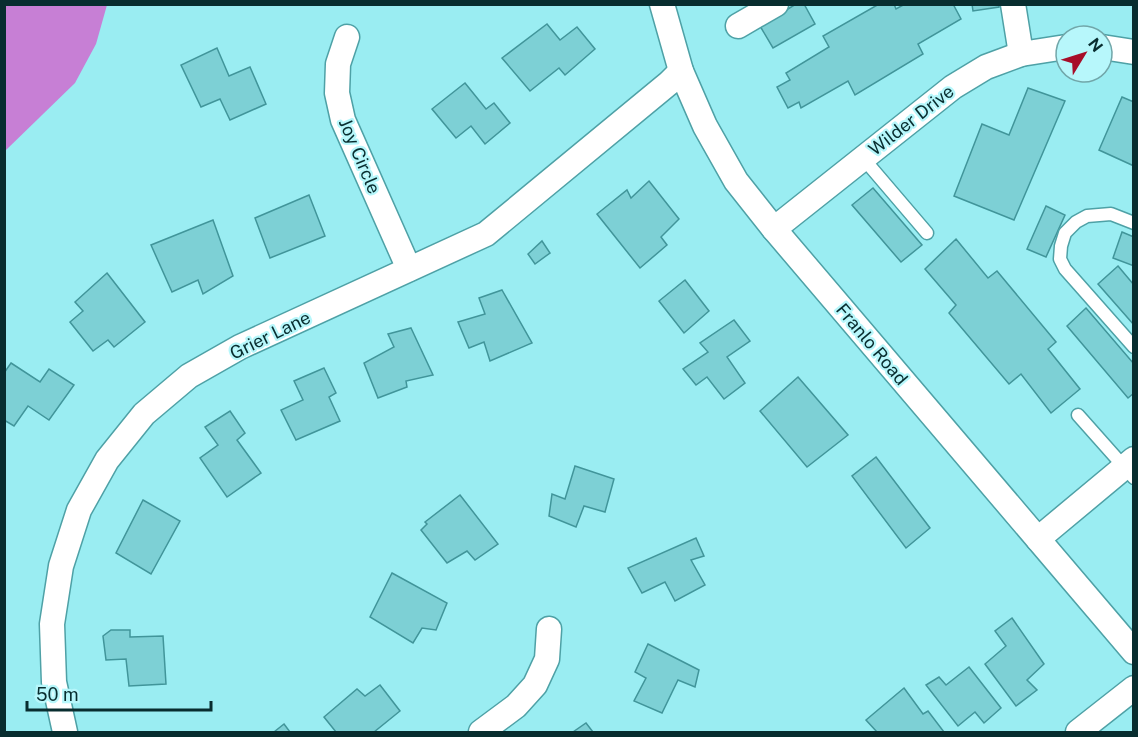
<svg xmlns="http://www.w3.org/2000/svg" width="1138" height="737" font-family="'Public Sans',sans-serif">
<style>
.water{fill:#c77fd5}
.building{fill:#7dd0d5;stroke:#41959a;stroke-width:1.5}
.lines{fill:none;stroke-linecap:round;stroke-linejoin:round}
.service-casing{stroke:#4ea1a6;stroke-width:15}
.minor-casing{stroke:#4ea1a6;stroke-width:27}
.service{stroke:#fff;stroke-width:12}
.minor{stroke:#fff;stroke-width:24}
.labels{text-anchor:middle;dominant-baseline:central;stroke-width:4.5;stroke-linejoin:round;paint-order:stroke}
.street-label{font-size:18px;fill:#082d2f;stroke:#b7f7fb}
</style>
<rect width="100%" height="100%" fill="#9aedf2"/>
<!-- water -->
<path class="water" d="M5,4l102,1 -11,39 -21,39 -70,68z"/>
<!-- building -->
<g class="building">
<path d="M796,4h8l11,20 -42,24 -13,-22z"/>
<path d="M879,4h15l2,5 9,-5h48l8,15 -43,25 5,10 -68,41 -7,-14 -47,27 -2,-6 -11,6 -11,-21 13,-7 -4,-7 43,-26 -6,-11z"/>
<path d="M972,4h27v3l-26,4z"/>
<path d="M547,24l13,16 17,-13 18,22 -30,26 -6,-7 -29,23 -28,-33z"/>
<path d="M217,48l12,28 21,-9 16,37 -36,16 -10,-21 -19,8 -20,-42z"/>
<path d="M465,83l21,26 8,-6 16,20 -25,21 -14,-18 -15,12 -24,-29z"/>
<path d="M1028,88l37,13 -51,119 -60,-24 28,-72 27,11z"/>
<path d="M1122,97l12,5v64l-35,-16z"/>
<path d="M649,181l30,38 -18,18 6,8 -27,23 -43,-54 30,-24 4,8z"/>
<path d="M873,188l49,57 -21,17 -49,-57z"/>
<path d="M309,195l16,41 -55,22 -15,-40z"/>
<path d="M1046,206l19,9 -19,42 -19,-8z"/>
<path d="M213,220l20,56 -30,18 -5,-14 -26,12 -21,-47z"/>
<path d="M1122,232l12,5v29l-21,-8z"/>
<path d="M956,239l32,39 9,-7 59,71 -8,7 32,40 -29,24 -30,-39 -12,10 -60,-71 7,-8 -31,-36z"/>
<path d="M542,241l8,12 -15,11 -7,-10z"/>
<path d="M1118,266l16,19v40l-36,-41z"/>
<path d="M107,273l38,49 -31,25 -6,-7 -15,11 -23,-29 13,-11 -8,-9z"/>
<path d="M685,280l24,31 -25,22 -25,-32z"/>
<path d="M502,290l30,53 -42,18 -6,-19 -15,6 -11,-26 27,-8 -6,-16z"/>
<path d="M1086,308l48,56v29l-6,5 -61,-72z"/>
<path d="M734,320l16,21 -23,16 18,26 -21,16 -17,-22 -11,8 -13,-16 25,-17 -8,-9z"/>
<path d="M411,328l22,47 -27,6 1,6 -29,11 -14,-35 30,-16 -6,-13z"/>
<path d="M11,363l29,19 9,-13 25,16 -25,35 -21,-14 -14,20 -10,-6v-47z"/>
<path d="M324,368l12,25 -7,4 11,24 -44,19 -15,-30 22,-10 -9,-19z"/>
<path d="M798,377l50,58 -41,32 -47,-56z"/>
<path d="M230,411l15,22 -8,7 24,33 -34,24 -27,-39 18,-13 -13,-18z"/>
<path d="M876,457l54,71 -24,20 -54,-72z"/>
<path d="M575,466l39,13 -9,33 -21,-6 -8,21 -27,-11 3,-22 13,5z"/>
<path d="M460,495l38,49 -23,16 -8,-9 -20,12 -26,-33 6,-6 -2,-2z"/>
<path d="M143,500l37,21 -29,53 -35,-21z"/>
<path d="M696,538l8,18 -13,4 14,25 -30,16 -10,-19 -23,11 -14,-25z"/>
<path d="M392,573l55,30 -11,27 -14,-2 -9,15 -43,-26z"/>
<path d="M1012,618l32,46 -17,16 10,10 -21,16 -31,-42 21,-18 -11,-15z"/>
<path d="M111,630h19v7l33,-1 3,48 -37,2 -3,-27 -20,1 -3,-24z"/>
<path d="M648,644l51,26 -4,17 -17,-7 -16,33 -28,-12 12,-23 -11,-6z"/>
<path d="M969,667l32,41 -17,15 -9,-11 -17,14 -32,-41 13,-8 7,8z"/>
<path d="M380,685l20,26 -26,21h-38l-12,-15 33,-28 8,7z"/>
<path d="M904,688l19,26 5,-3 16,21h-67l-11,-12z"/>
<path d="M586,723l7,9h-20z"/>
<path d="M284,724l6,8h-16z"/>
</g>
<g class="lines">
<!-- service casing -->
<g class="service-casing">
<g id="service">
<path d="M863,158l64,75"/>
<path d="M1134,223l-23,-9 -24,2 -11,6 -11,11 -4,13 -1,13 5,10 69,78"/>
<path d="M1078,415l56,63"/>
</g>
</g>
<!-- minor casing -->
<g class="minor-casing">
<g id="minor">
<path d="M662,4l19,67 24,55 31,55 38,48 360,423"/>
<path d="M1013,4l8,50"/>
<path d="M738,26l38,-22"/>
<path d="M347,37l-9,27 -1,29 6,27 66,149"/>
<path d="M1102,47l32,5"/>
<path d="M774,229l179,-142 33,-20 35,-13 45,-7"/>
<path d="M1038,539l96,-80"/>
<path d="M65,732l-11,-50 -2,-58 9,-58 18,-56 28,-50 37,-46 45,-38 51,-29 246,-113 183,-151 12,-12"/>
<path d="M481,732l35,-26 19,-21 12,-26 2,-30"/>
<path d="M1078,732l56,-44"/>
</g>
</g>
<!-- service -->
<use href="#service" class="service"/>
<!-- minor -->
<use href="#minor" class="minor"/>
</g>
<g class="labels">
<!-- street labels -->
<g class="street-label">
<text transform="translate(911 120) rotate(-38)">Wilder Drive</text>
<text transform="translate(360 156) rotate(67)">Joy Circle</text>
<text transform="translate(270 335) rotate(-26)">Grier Lane</text>
<text transform="translate(872 344) rotate(50)">Franlo Road</text>
</g>
</g>
<!-- border -->
<rect width="1138" height="737" fill="none" stroke="#082d2f" stroke-width="12"/>
<!-- north arrow -->
<g transform="translate(1084 54) rotate(52)"><circle r="28" fill="#b7f7fb" stroke="#71a6a9" stroke-width="1.5"/>
<path d="M0-4.5L10 22L0 15L-10 22Z" fill="#a70d29"/>
<text y="-9" font-size="16" font-weight="bold" text-anchor="middle" fill="#082d2f">N</text>
</g>
<!-- scale -->
<path d="M27 701v9h184v-9" fill="none" stroke="#082d2f" stroke-width="3"/>
<text x="36" y="701" font-size="18" fill="#082d2f" stroke="#b7f7fb" stroke-width="4.5" paint-order="stroke">50 m</text>
</svg>
